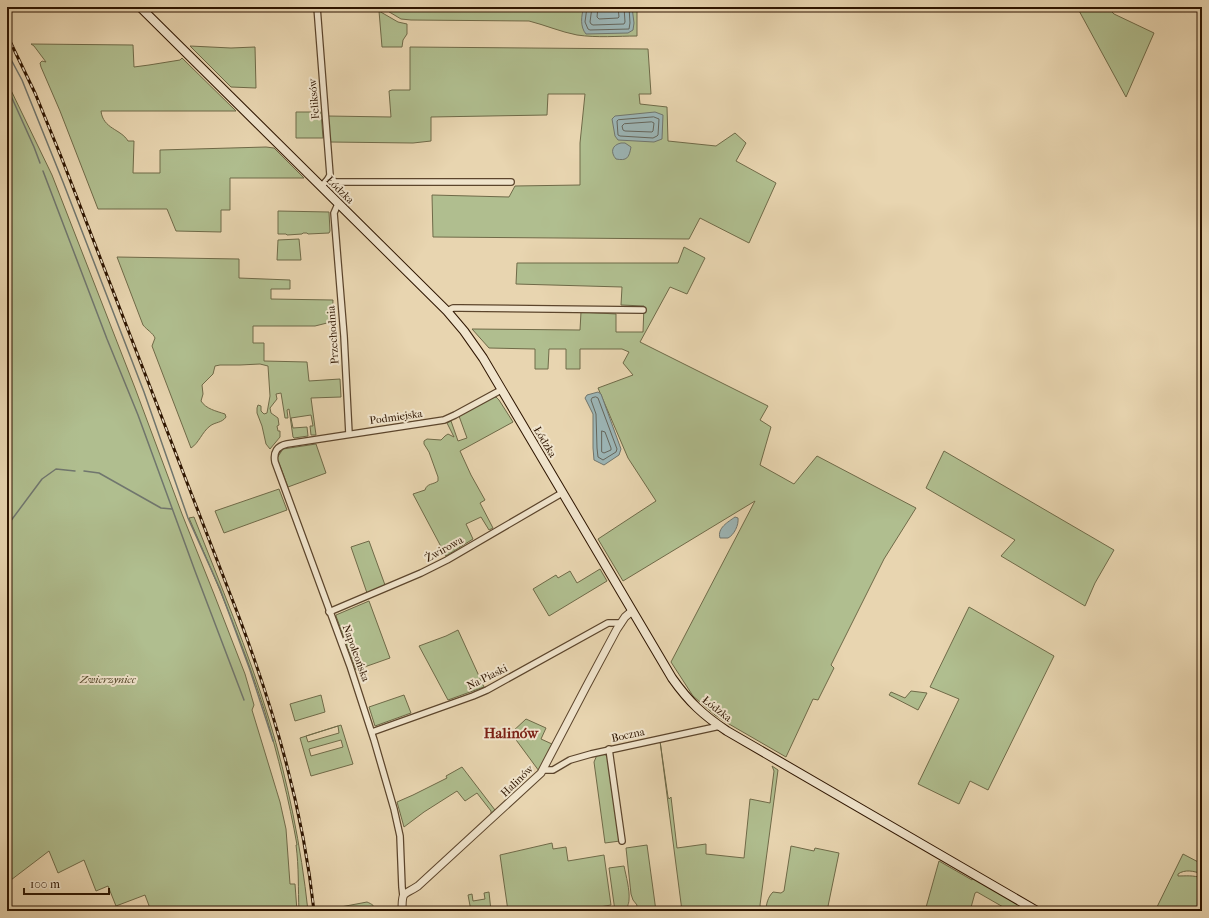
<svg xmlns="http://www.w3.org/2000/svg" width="1209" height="918" font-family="'IM FELL French Canon',serif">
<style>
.green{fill:#b0be8f;stroke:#6f6a48;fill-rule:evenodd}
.water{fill:#9cb6b7;stroke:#70766e}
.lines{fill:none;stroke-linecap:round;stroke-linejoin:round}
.shore{stroke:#65665c;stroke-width:1}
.stream{stroke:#70766e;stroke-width:1.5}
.minor-casing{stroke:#5c452c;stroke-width:8}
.tertiary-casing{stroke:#5c452c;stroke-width:9}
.secondary-casing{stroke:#2e1500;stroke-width:10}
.minor{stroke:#f0e4cc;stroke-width:5.5}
.tertiary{stroke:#f0e4cc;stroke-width:7}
.secondary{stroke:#f0e4cc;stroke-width:8}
.rail-casing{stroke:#2e1500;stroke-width:3}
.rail{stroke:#f0e4cc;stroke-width:1.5;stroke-dasharray:4.5;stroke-linecap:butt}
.labels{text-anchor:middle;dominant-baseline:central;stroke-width:4;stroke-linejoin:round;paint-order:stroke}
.street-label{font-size:11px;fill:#2e1500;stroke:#f0e4cc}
.park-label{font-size:11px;font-style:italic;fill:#55482b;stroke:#f0e4cc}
.district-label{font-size:15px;font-weight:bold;fill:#7a1f14;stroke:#f0e4cc}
</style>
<rect width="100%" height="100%" fill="#e8d5b0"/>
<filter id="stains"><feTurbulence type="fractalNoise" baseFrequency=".005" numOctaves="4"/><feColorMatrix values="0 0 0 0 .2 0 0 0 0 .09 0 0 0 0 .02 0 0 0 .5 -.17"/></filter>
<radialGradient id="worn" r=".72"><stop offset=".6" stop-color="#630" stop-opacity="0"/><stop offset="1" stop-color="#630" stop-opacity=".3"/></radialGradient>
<!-- green -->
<g class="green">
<path d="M381,7h256v29c-19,0 -40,2 -60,-1 -16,-3 -32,-10 -48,-14l-118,-1 -10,-1z"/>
<path d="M1077,7h32l1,3 4,4 40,19 -28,64z"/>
<path d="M379,11l19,11 9,2v10l-4,6 -1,7h-20z"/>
<path d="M31,44l102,1 1,22 15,-2 31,-5 2,-2 54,53h-135c2,18 20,18 27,30h6l-1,32h27v-23l106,-3 8,1 30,30h-74v32h-9v22l-45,-1 -9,-22h-69l-38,-98 -19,-44 -1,-4 2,-2 4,1 -12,-16z"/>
<path d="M190,46l41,2 24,-1 1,41 -25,-1z"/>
<path d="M410,47l238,2 3,45h-12l1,10 27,3 1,34 48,5 19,-13 11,10 -10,18 40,22 -27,60 -49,-25 -11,21 -256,-2 -1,-42 77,2 6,-11 65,-1v-42l5,-49h-37l-1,21 -116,2v24l-18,2 -83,-1 -2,-26 63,1 -2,-26 3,-1h18z"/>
<path d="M7,82l45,93 83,213 47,126 32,80 31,80 9,31 -2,5 28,92 6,27 4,55h5l2,27h-146l-6,-16 -29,11 -8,-20 -12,5 -12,-31 -26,13 -9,-22 -42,32z"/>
<path d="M296,112h25l2,26h-27z"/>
<path d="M278,211l51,1 1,19 -1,2 -21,1 -1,-1h-4l-1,1 -15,1 -1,-1h-8z"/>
<path d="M299,239l2,21h-24l1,-20z"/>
<path d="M684,247l21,11 -18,36 -17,-7 -30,55 128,64 -8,14 11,7 -11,38 34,19 23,-28 99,52 -32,51 -53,106 3,3 -16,32 -5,-1 -27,58 -57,-33 -14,-9 -22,-19 -22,-34 84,-161 -132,80 -25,-42 58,-38 -28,-43 -30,-70 35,-13 -10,-12 6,-11 -7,-3h-42v20h-14v-20h-17l-1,20h-13v-20l-46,-1 -17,-19 108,1 1,-18 35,2v18h27l1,-26 -23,-1 1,-18 -106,-3 1,-21h161z"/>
<path d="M117,257l122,2v19l51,2v9h-19v10l62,1 -1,20 -1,2 -16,4h-62v17h11v18l43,1 2,19 31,-2 1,18 -30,1 5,37h-5l-1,-9h3l-2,-11 -20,3 2,10 14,-1 1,9 -14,2 -1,-1 -4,-28 -2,1 1,8h-3l-4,-25 -5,1 1,5 -7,9 1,5 7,5 1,7 -2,1 1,5h2v6l-10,12 -4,-5 -4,-18 -5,-13v-5l1,-3 3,1v5l3,3 3,-1 3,-17 -2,-30 -8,-2 -20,1h-20l-5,1 -2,8 -11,11 1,9 -2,7c5,8 15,10 24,13l1,3c-4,6 -11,5 -16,9 -8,6 -11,17 -19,22l-39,-102 3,-8c-2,-5 -8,-8 -12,-13z"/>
<path d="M496,397l3,3 14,22 -53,29 11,24 14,25 -5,3 13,25 -4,2 -8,-13 -15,7 7,15 -27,17 -33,-62 12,-4c2,-7 8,-5 13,-9v-4l-9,-25 -5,-8v-3l3,-2 14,1 4,-4 3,-2 6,3 -7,-14 4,-2 7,20 9,-3 -8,-22 33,-18z"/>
<path d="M316,444l10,29 -38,14 -11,-29 6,-9z"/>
<path d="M944,451l170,99 -19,33 -10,23 -84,-50 14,-16 -89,-52z"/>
<path d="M279,489l8,21 -63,23 -9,-22z"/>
<path d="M194,517c26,67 54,133 75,202 19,63 32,127 39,192h-9c-1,-22 0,-44 -3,-66h1c-8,-45 -19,-89 -32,-133 -21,-66 -48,-130 -76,-194z"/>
<path d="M369,541l16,44 -18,8 -16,-46z"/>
<path d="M600,569l7,12 -58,35 -16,-27 23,-14 2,3 12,-7 7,12z"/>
<path d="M369,601l21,57 -34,12 -20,-54v-1z"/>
<path d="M969,607l85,49 -66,134 -18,-9 -11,23 -41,-20 41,-85 -29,-12z"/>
<path d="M458,630l26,57 -36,13 -29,-54 27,-10z"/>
<path d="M911,691l16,2 -9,17 -29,-15 2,-3 14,6z"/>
<path d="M321,695l4,17 -30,9 -5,-17z"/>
<path d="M404,695l7,18 -36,13 -6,-19z"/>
<path d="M526,719l20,9 -5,11 11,5 -13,27 -28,-38z"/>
<path d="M341,725l12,39 -42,12 -11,-38zM338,726l1,7 -31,9 -2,-6zM341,740l2,7 -32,9 -2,-7z"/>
<path d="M660,741l8,56 1,2 2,-2 6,51 29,-4v10l38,4 6,-59 20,4 4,-32 -2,-5 6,4 -18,135 1,6h-79z"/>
<path d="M604,753l4,5 12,83 -15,2 -11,-81 3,-7z"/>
<path d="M462,767l33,43 -4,4v-3l-14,-18 -12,8 -8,-10 -33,21 -20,15 -7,-25 16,-7 34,-17 -1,-2z"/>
<path d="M552,843l1,6 13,-2 2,14 36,-6 7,50 -23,4v2h-80l-8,-56z"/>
<path d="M647,845l9,66h-23l3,-2 1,-4 -4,-5 -2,-6 -5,-46z"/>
<path d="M791,846l23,5 1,-3 24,5 -12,58h-61c0,-7 2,-14 7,-19l8,1 3,-2z"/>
<path d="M1183,854l19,10v10c-8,-3 -17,-5 -24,0v2c8,0 15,-1 24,2v33h-47z"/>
<path d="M939,861l33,19 1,-3 59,34h-22l-33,-19 -2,1 -5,18h-45z"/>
<path d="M624,866c2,10 6,24 5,34 0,5 -4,7 2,11h-16l-6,-43z"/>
<path d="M489,892l2,19h-20l-3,-16 4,-1 1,7 12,-2 -1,-6z"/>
<path d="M367,902c5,2 8,4 9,9h-46v-2z"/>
</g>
<!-- water -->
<g class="water">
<path d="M584,7h48l2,16 -1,7 -5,3 -42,1c-6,-7 -5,-18 -2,-27z"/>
<path d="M655,112l8,3 -1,24 -8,3 -36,-2 -3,-4 -3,-17 3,-3z"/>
<path d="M621,143h4l6,4c-2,11 -4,14 -15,12 -6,-7 -4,-14 5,-16z"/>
<path d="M598,392l3,2 20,55 -2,6 -15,10 -10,-5 -1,-12v-34l-8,-16 2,-3z"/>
<path d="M735,517l3,1c1,7 -4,17 -10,20h-8c-3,-10 8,-16 15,-21z"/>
</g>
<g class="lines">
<!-- shore -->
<g class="shore">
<path d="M587,7l-2,15 3,7 2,1 39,-1 1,-6 -1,-16"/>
<path d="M592,7l-2,15 1,2 2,1 31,-1 1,-2 -1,-15"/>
<path d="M598,7l-1,10 2,2 19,-1 1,-1 -1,-10"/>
<path d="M654,117l5,2 -1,16 -1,1 -4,2 -33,-2 -2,-1 -1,-14 1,-1z"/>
<path d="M652,122l2,1 -1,8 -1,1 -27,-1 -2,-1 -1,-4 2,-2z"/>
<path d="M596,397l2,1 19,51 -1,3 -13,8 -5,-3 -1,-9 -1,-34 -5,-14 1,-2z"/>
<path d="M602,431l3,1 6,16v2l-7,3 -2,-1z"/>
</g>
<!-- stream -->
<g class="stream">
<path d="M7,52l15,28 41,102 81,210 44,126 32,71 30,81 23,71"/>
<path d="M7,87l27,60 6,16"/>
<path d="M43,171l64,168 31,76 57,156 49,129"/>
<path d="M84,471l15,2 62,35 11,1"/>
<path d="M7,526l35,-47 14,-10 19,2"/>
</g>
<!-- minor casing -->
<g class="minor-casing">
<g id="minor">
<path d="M317,7l13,168 -2,4 -7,8"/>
<path d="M328,179l8,3h175"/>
<path d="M338,204l-4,9 10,123 5,98"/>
<path d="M447,311l6,-3h7l183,2"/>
<path d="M329,612l92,-39 26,-13 115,-67"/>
<path d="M372,732l101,-36 14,-6 121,-67h13"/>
<path d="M609,749l13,92"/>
<path d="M544,770h9l17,-10 21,-6 129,-28"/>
<path d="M403,896l-1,-9 -2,-51 -6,-27 -20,-69 -24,-74 -75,-204c-2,-10 2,-16 12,-18l157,-24 11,-5 46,-25"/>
</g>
</g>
<!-- tertiary casing -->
<g class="tertiary-casing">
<path id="tertiary" d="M402,911c0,-21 1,-15 16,-25l123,-113 45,-86 31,-58 8,-12 7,-6"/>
</g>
<!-- secondary casing -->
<g class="secondary-casing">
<path id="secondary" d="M140,7l307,304 17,20 19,27 189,320c17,24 31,37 55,53l310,180"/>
</g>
<!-- minor -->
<use href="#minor" class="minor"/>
<!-- tertiary -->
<use href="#tertiary" class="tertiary"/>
<!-- secondary -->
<use href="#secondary" class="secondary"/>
<!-- rail casing -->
<g class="rail-casing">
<path id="rail" d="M7,35l28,58 27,66 177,458c36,96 64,192 75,294"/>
</g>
<!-- rail -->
<use href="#rail" class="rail"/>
</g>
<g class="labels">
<!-- street labels -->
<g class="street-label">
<text transform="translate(314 99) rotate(-95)">Feliksów</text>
<text transform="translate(340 190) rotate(45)">Łódzka</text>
<text transform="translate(333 335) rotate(-94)">Przechodnia</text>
<text transform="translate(396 417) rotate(-8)">Podmiejska</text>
<text transform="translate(545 442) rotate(59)">Łódzka</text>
<text transform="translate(444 549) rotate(-29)">Żwirowa</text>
<text transform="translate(356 653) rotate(70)">Napoleońska</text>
<text transform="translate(487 677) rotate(-26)">Na Piaski</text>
<text transform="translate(717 709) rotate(38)">Łódzka</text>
<text transform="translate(628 735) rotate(-12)">Boczna</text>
<text transform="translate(517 781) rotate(-44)">Halinów</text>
</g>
<!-- park labels -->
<g class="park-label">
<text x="108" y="679">Zwierzyniec</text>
</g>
<!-- district labels -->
<g class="district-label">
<text x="511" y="733">Halinów</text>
</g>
</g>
<!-- margin -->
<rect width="1209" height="918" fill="none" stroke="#e8d5b0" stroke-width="24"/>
<rect x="8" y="8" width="1193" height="902" fill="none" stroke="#2e1500" stroke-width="2"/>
<rect x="12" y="12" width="1185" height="894" fill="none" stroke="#2e1500"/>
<!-- scale -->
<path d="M24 888v6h85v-6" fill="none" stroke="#2e1500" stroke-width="2"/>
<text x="30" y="888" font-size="12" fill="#2e1500" stroke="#f0e4cc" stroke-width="3" paint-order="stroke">100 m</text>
<rect width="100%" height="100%" filter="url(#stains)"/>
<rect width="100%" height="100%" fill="url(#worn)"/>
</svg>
